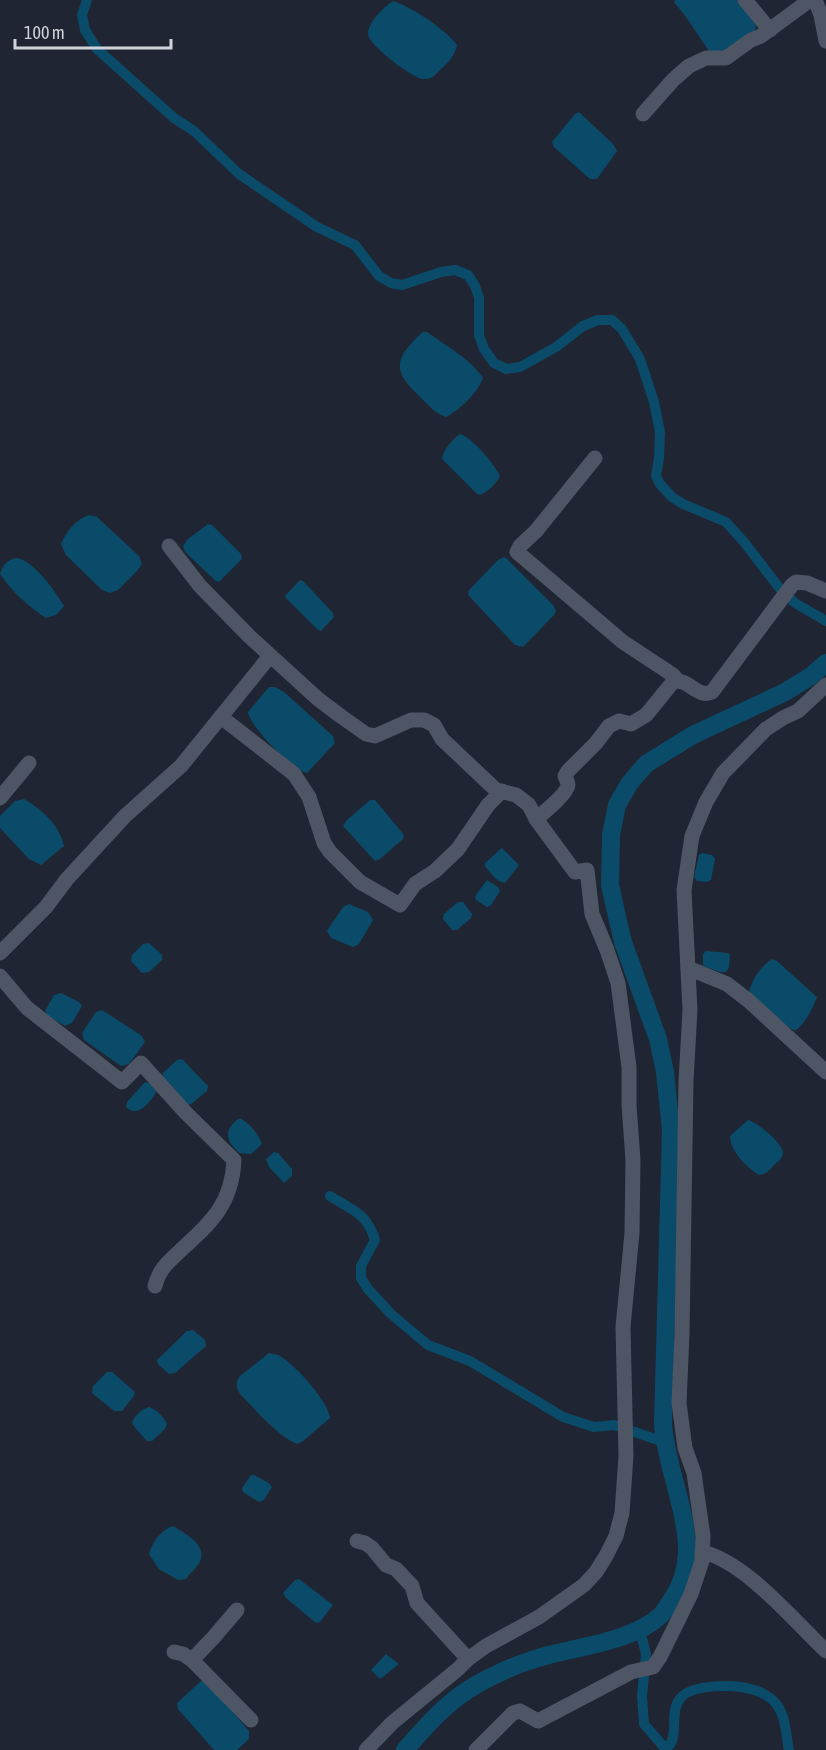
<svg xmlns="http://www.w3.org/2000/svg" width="826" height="1750" font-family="'Asap Condensed',sans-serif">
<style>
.water{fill:#0b4b6a}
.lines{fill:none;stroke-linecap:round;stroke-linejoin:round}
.canal{stroke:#0b4b6a;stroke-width:10}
.river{stroke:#0b4b6a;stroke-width:18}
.minor{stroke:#4e5564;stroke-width:15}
</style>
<rect width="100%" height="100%" fill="#1f2532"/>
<!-- water -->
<g class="water">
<path d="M675,0h62l19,25 -1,6 -37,24 -9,-4 -23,-34 -12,-15z"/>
<path d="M393,1c18,5 53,29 64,44 -2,10 -8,17 -15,23 -6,6 -10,12 -19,11 -11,-1 -56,-35 -55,-46 1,-12 16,-26 25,-32z"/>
<path d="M579,112l34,32 4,7 -20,28h-7l-36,-32 -2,-5 23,-28z"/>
<path d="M423,332h4c19,14 44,27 56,46 -5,14 -24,33 -37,39 -10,-3 -18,-12 -26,-20 -17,-17 -30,-30 -10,-52 4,-5 8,-9 13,-13z"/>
<path d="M460,434c12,3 34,30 40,42 -3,7 -13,17 -21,19l-5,-4 -32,-32c2,-11 10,-19 18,-25z"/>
<path d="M89,515l8,2 42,39 3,8 -5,7 -19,19 -8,3 -8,-3 -36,-35 -5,-11c5,-12 15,-25 28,-29z"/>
<path d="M208,524l4,1 29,29 1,5 -23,23 -3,-1 -31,-29 -2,-6 5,-7z"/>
<path d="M504,557l3,2 46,46 3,6 -2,4 -31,32 -8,-2 -46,-49 -1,-4 2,-3 28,-29z"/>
<path d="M17,558c18,4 37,32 47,48l-8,9 -10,3c-18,-12 -34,-26 -46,-44 3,-9 7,-15 17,-16z"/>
<path d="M300,580l3,1 30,32 1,4 -13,14 -3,-1 -32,-32 -1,-2z"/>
<path d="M269,687h6l9,5 49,44 2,7 -28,30c-14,-2 -57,-46 -59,-61z"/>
<path d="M24,799c18,11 35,25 40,47l-23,19 -12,-6 -29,-31v-12l15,-15z"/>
<path d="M370,800h5l29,35 -1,4 -23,20 -5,2 -32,-35 4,-6z"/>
<path d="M502,848l17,17 -14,18c-9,-1 -15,-11 -20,-17v-3z"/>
<path d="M702,853l10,2 3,4 -4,21 -5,2 -9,-1 -3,-4 5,-22z"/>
<path d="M487,880l11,7 2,4 -9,14 -4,2 -11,-7 -1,-4z"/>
<path d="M458,902h5l9,12 -1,4 -14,12h-5l-9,-11 1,-5z"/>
<path d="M349,904l19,8 5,8 -14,24 -6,3 -22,-9 -4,-7 16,-24z"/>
<path d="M149,943l13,12v5l-13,12 -7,1 -11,-12 1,-6 11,-11z"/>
<path d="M706,951l22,2 2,2 -1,12 -3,5h-6l-17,-6v-12z"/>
<path d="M772,959l5,2 40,36c-4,11 -12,27 -22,34l-22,-13 -24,-25c2,-13 12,-27 23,-34z"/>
<path d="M61,993l18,9 3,4 -10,17 -7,3 -17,-10 -3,-5 9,-16z"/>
<path d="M102,1010l40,26 3,6 -16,22 -8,2 -37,-26 -2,-7 14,-21z"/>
<path d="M182,1059l26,27 -1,5 -16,13 -5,2 -24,-27 1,-6 14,-13z"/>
<path d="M145,1082l4,1 8,8c-6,10 -19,28 -31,16l1,-5z"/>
<path d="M240,1118c11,7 17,14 22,26l-11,10 -12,-1c-3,-4 -9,-9 -10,-13 -4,-9 4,-18 11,-22z"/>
<path d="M748,1120c9,2 34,23 35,32 0,6 -4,9 -8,12 -5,6 -8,10 -16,11 -12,-7 -29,-24 -29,-39z"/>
<path d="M274,1152l4,1 14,16v7l-8,7 -15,-16 -3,-8z"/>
<path d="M193,1330l12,10 1,6 -31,27 -6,1 -11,-10 -1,-4 30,-29z"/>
<path d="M269,1353c4,1 6,1 9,2 15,7 51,47 52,63l-27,23 -6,3c-22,-10 -40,-33 -57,-50 -4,-7 -5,-11 0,-18z"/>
<path d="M107,1372h5l23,20 -1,4 -12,15h-8l-22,-18 1,-7z"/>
<path d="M149,1407c8,3 14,9 18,17l-2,5 -13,12h-5l-11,-12 -4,-6c2,-7 10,-14 17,-16z"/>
<path d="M251,1475h3l15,8 3,4 -8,13 -5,2 -16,-10 -1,-4z"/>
<path d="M173,1526c11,7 32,17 28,33 -2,7 -11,14 -15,20l-8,1 -19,-11 -10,-15c3,-12 12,-24 24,-28z"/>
<path d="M299,1579l34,26 -13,17 -4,1 -30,-25 -3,-5 12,-13z"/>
<path d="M386,1654l13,10 -19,15 -9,-9z"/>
<path d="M201,1681l7,2 41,48v8l-12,11h-23l-36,-41 -1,-6z"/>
</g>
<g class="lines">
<!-- canal -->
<g class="canal">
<path d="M87,0l-5,15 3,15 12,19 77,69 20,13 45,43 78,53 38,18 24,31 12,7 11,2 39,-13 14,-2 13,5 7,11 4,12v37l5,14 10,14 12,6 14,-2 36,-20 27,-21 15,-6h14l10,9 18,30 14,43 6,30 -1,26 -3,18 4,8 12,13 11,7 43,18 18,20 37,48 14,13 31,18"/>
<path d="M330,1196c22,14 37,17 45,44l-14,26v12l7,11 23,25 37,31 42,16 93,56 31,10 20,-2 50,17"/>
<path d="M640,1630l6,24 -4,42 2,28 19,22 4,2c13,-12 2,-34 12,-48 11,-17 58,-16 75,-10 8,2 18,8 23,15 9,12 9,31 12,45"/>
</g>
<!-- river -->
<path class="river" d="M405,1750c26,-30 49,-56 86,-73 12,-6 25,-12 38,-16 38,-14 102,-17 132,-46 4,-4 7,-10 10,-14 10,-14 15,-31 16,-47 1,-43 -21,-87 -24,-130l8,-294 -6,-58 -7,-33 -35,-97 -5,-21 -8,-36 1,-50 6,-30 12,-21 17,-20 47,-29 92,-43 26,-16 15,-13"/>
<!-- minor -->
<g class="minor">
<path d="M745,0l25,30"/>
<path d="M815,0l6,15 5,26"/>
<path d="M643,114l30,-34 16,-14 17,-8h20l25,-18 10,-4 49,-36"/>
<path d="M595,458l-59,73 -16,15 -3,6 106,90 50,33 5,6"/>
<path d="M169,546l31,40 50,51 68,62 24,18 24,17 9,2 36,-16h13l10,5 8,14 54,51 20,5 13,10 7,14"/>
<path d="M221,717l73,57 15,23 15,46 6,9 30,30 40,23 15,-21 20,-13 23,-22 30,-44 14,-14"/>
<path d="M0,798l29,-35"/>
<path d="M0,953l46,-46 21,-28 58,-63 56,-50 89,-110"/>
<path d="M688,968l39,16 22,17 77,71"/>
<path d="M0,976l27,32 95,74 19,-19 45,50 48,47c-2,43 -22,62 -52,89 -13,13 -22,18 -27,37"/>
<path d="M357,1541l8,2 7,5 14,17 10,4 16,17 5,17 51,56"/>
<path d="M702,1552c43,9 93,70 124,99"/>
<path d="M174,1652l9,2 9,6 59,60"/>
<path d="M192,1660l21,-22 24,-28"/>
<path d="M366,1750l26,-27 66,-54 10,-10 18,-13 53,-29 45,-32 12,-13 10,-16 10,-20 6,-23 4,-57 -3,-129 9,-94 1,-73 -4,-55v-38l-11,-84 -11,-33 -15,-36 -5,-44 -12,2 -39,-53c7,-6 31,-25 32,-34 0,-3 -2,-6 -3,-9l3,-5 28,-28 13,-17 10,-5 12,3 15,-9 27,-33c15,-5 24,17 39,10l80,-107 4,-3 11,1 19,8"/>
<path d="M476,1750l37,-37 7,-2 18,10 93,-49 22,-5 7,-10 31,-63 11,-33 1,-25 -9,-63 -9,-25 -6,-45 3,-68 4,-254 4,-71 -6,-120 8,-54 14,-34 17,-29 43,-44 17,-11 15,-7 28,-26"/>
</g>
</g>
<!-- scale -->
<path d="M15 39v9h156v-9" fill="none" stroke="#cfd3dc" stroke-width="3"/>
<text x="24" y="39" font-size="18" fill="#cfd3dc" stroke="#1f2532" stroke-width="4.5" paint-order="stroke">100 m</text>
</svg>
